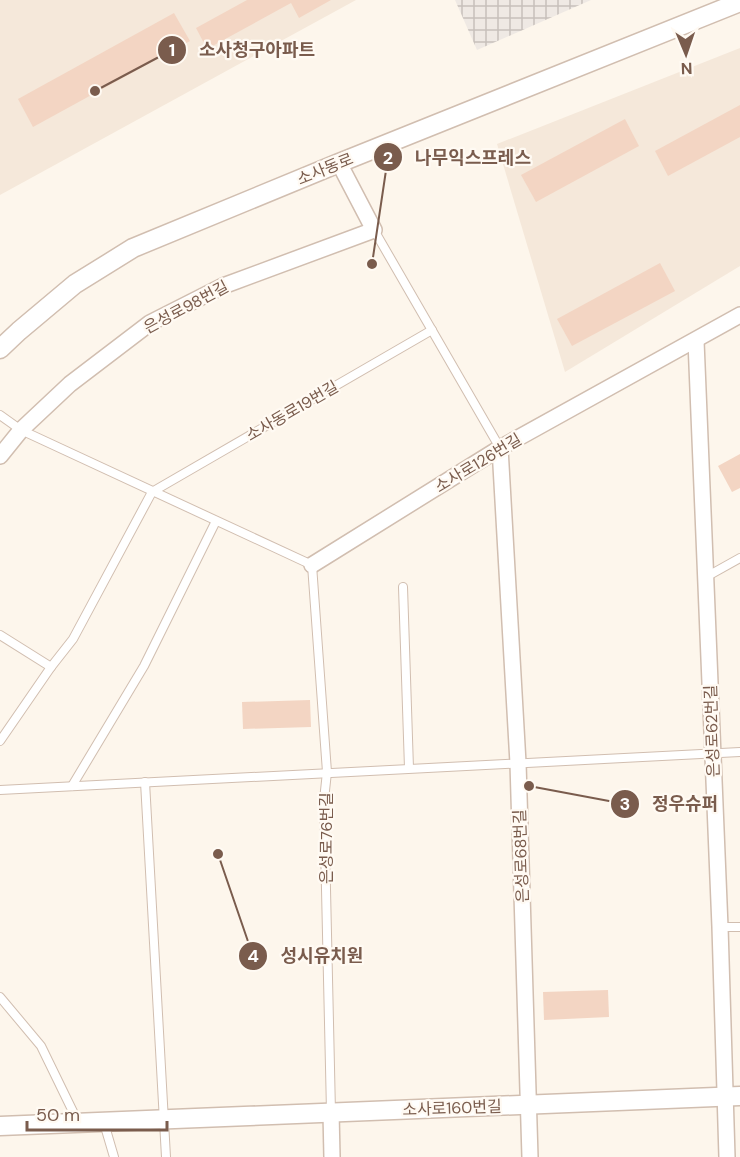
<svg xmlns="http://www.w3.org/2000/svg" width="740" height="1157" font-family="'DM Sans','Noto Sans KR',sans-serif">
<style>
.residential{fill:#f5e8da}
.industrial{fill:url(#industrial-grid)}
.building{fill:#f3d5c3}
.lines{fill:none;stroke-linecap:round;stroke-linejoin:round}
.service-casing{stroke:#d1beb0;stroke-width:10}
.minor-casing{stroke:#d1beb0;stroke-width:18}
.tertiary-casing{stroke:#d1beb0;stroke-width:21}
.service{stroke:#fff;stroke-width:8}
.minor{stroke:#fff;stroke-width:15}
.tertiary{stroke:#fff;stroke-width:18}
.labels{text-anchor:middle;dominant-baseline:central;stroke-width:4.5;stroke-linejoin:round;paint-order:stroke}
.street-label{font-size:16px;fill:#7a5c4d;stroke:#fffaf3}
.leader{fill:none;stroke:#7a5c4d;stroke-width:2}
.callout-dot{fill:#7a5c4d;stroke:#fffaf3;stroke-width:2}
.mark-label{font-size:18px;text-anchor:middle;font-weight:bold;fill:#fff}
.callout-label{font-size:18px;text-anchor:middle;font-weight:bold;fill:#7a5c4d;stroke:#fffaf3;stroke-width:4.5;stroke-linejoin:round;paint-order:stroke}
</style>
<defs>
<pattern id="industrial-grid" width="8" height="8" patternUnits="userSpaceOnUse" patternTransform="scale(1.5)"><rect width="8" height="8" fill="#efe9e4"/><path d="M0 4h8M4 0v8" fill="none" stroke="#c7c0bb"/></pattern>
</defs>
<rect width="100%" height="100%" fill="#fdf6ec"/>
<!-- residential -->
<g class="residential">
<path d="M0,0h356l-356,195z"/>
<path d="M740,48v218l-175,106 -68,-228z"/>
</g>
<!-- industrial -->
<path class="industrial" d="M455,0h136l-114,50z"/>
<!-- building -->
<g class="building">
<path d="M247,0h84l-32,18 -8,-15 -84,46 -11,-21z"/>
<path d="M174,13l16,28 -157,86 -15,-28z"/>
<path d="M740,105v32l-72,39 -13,-25z"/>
<path d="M625,119l14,27 -103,56 -15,-27z"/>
<path d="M660,263l15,28 -103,55 -15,-27z"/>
<path d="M740,454v34l-8,4 -14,-26z"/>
<path d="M310,700l1,27 -68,2 -1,-27z"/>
<path d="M608,990l1,27 -65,3 -1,-28z"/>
</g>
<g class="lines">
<!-- service casing -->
<g class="service-casing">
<g id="service">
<path d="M374,230l126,218"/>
<path d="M0,415l21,15 291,135 15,207 -3,28 7,312"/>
<path d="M706,577l34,-19"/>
<path d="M403,587l6,181"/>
<path d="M0,635l51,32"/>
<path d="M0,741l51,-74 22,-28 79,-147 280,-162"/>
<path d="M145,782l21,375"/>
<path d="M72,786l72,-120 72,-145"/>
<path d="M0,790l740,-38"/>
<path d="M720,927h20"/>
<path d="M0,997l41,49 37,76"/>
<path d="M104,1123l10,34"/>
</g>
</g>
<!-- minor casing -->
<g class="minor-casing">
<g id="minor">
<path d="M696,341l24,586 7,230"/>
<path d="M500,448l18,315 12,394"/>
<path d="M0,456l21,-26 49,-46 80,-61 73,-37 151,-56 -35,-67"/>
<path d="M312,565l188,-117 240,-133"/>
<path d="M331,1112l1,45"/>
</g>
</g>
<!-- tertiary casing -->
<g class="tertiary-casing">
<g id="tertiary">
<path d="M0,349l19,-18 56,-47 58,-36 206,-85 401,-161"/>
<path d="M0,1126l740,-30"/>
</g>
</g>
<!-- service -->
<use href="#service" class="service"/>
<!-- minor -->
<use href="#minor" class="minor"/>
<!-- tertiary -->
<use href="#tertiary" class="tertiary"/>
</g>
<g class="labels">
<!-- street labels -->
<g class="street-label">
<text transform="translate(325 169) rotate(-22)">소사동로</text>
<text transform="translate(186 307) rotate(-28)">은성로98번길</text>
<text transform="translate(292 411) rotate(-30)">소사동로19번길</text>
<text transform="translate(478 463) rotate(-31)">소사로126번길</text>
<text transform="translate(712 731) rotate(-92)">은성로62번길</text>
<text transform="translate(326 838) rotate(-90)">은성로76번길</text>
<text transform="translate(521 856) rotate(-92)">은성로68번길</text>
<text transform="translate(452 1108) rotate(-2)">소사로160번길</text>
</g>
</g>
<!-- callouts -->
<path class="leader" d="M95 91L172 50M372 264L388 157M529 786L625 804M218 854L253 956"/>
<g class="callout-dot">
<circle cx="95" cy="91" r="6"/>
<circle cx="372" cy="264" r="6"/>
<circle cx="529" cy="786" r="6"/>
<circle cx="218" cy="854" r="6"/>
<circle cx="172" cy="50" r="15"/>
<circle cx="388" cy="157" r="15"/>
<circle cx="625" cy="804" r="15"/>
<circle cx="253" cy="956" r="15"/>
</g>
<g class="mark-label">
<text x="172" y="56">1</text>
<text x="388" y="164">2</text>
<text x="625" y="810">3</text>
<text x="253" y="962">4</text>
</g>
<g class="callout-label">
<text x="257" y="56">소사청구아파트</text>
<text x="473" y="164">나무익스프레스</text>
<text x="685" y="810">정우슈퍼</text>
<text x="322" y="962">성시유치원</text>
</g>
<!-- north arrow -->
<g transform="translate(686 54) rotate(178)" stroke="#fffaf3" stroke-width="4.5" paint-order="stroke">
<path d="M0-4.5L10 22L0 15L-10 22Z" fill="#7a5c4d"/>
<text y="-9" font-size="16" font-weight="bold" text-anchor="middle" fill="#7a5c4d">N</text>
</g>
<!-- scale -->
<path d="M27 1121v9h140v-9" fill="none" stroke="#7a5c4d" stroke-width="3"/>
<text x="36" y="1121" font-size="18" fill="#7a5c4d" stroke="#fffaf3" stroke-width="4.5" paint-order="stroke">50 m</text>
</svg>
